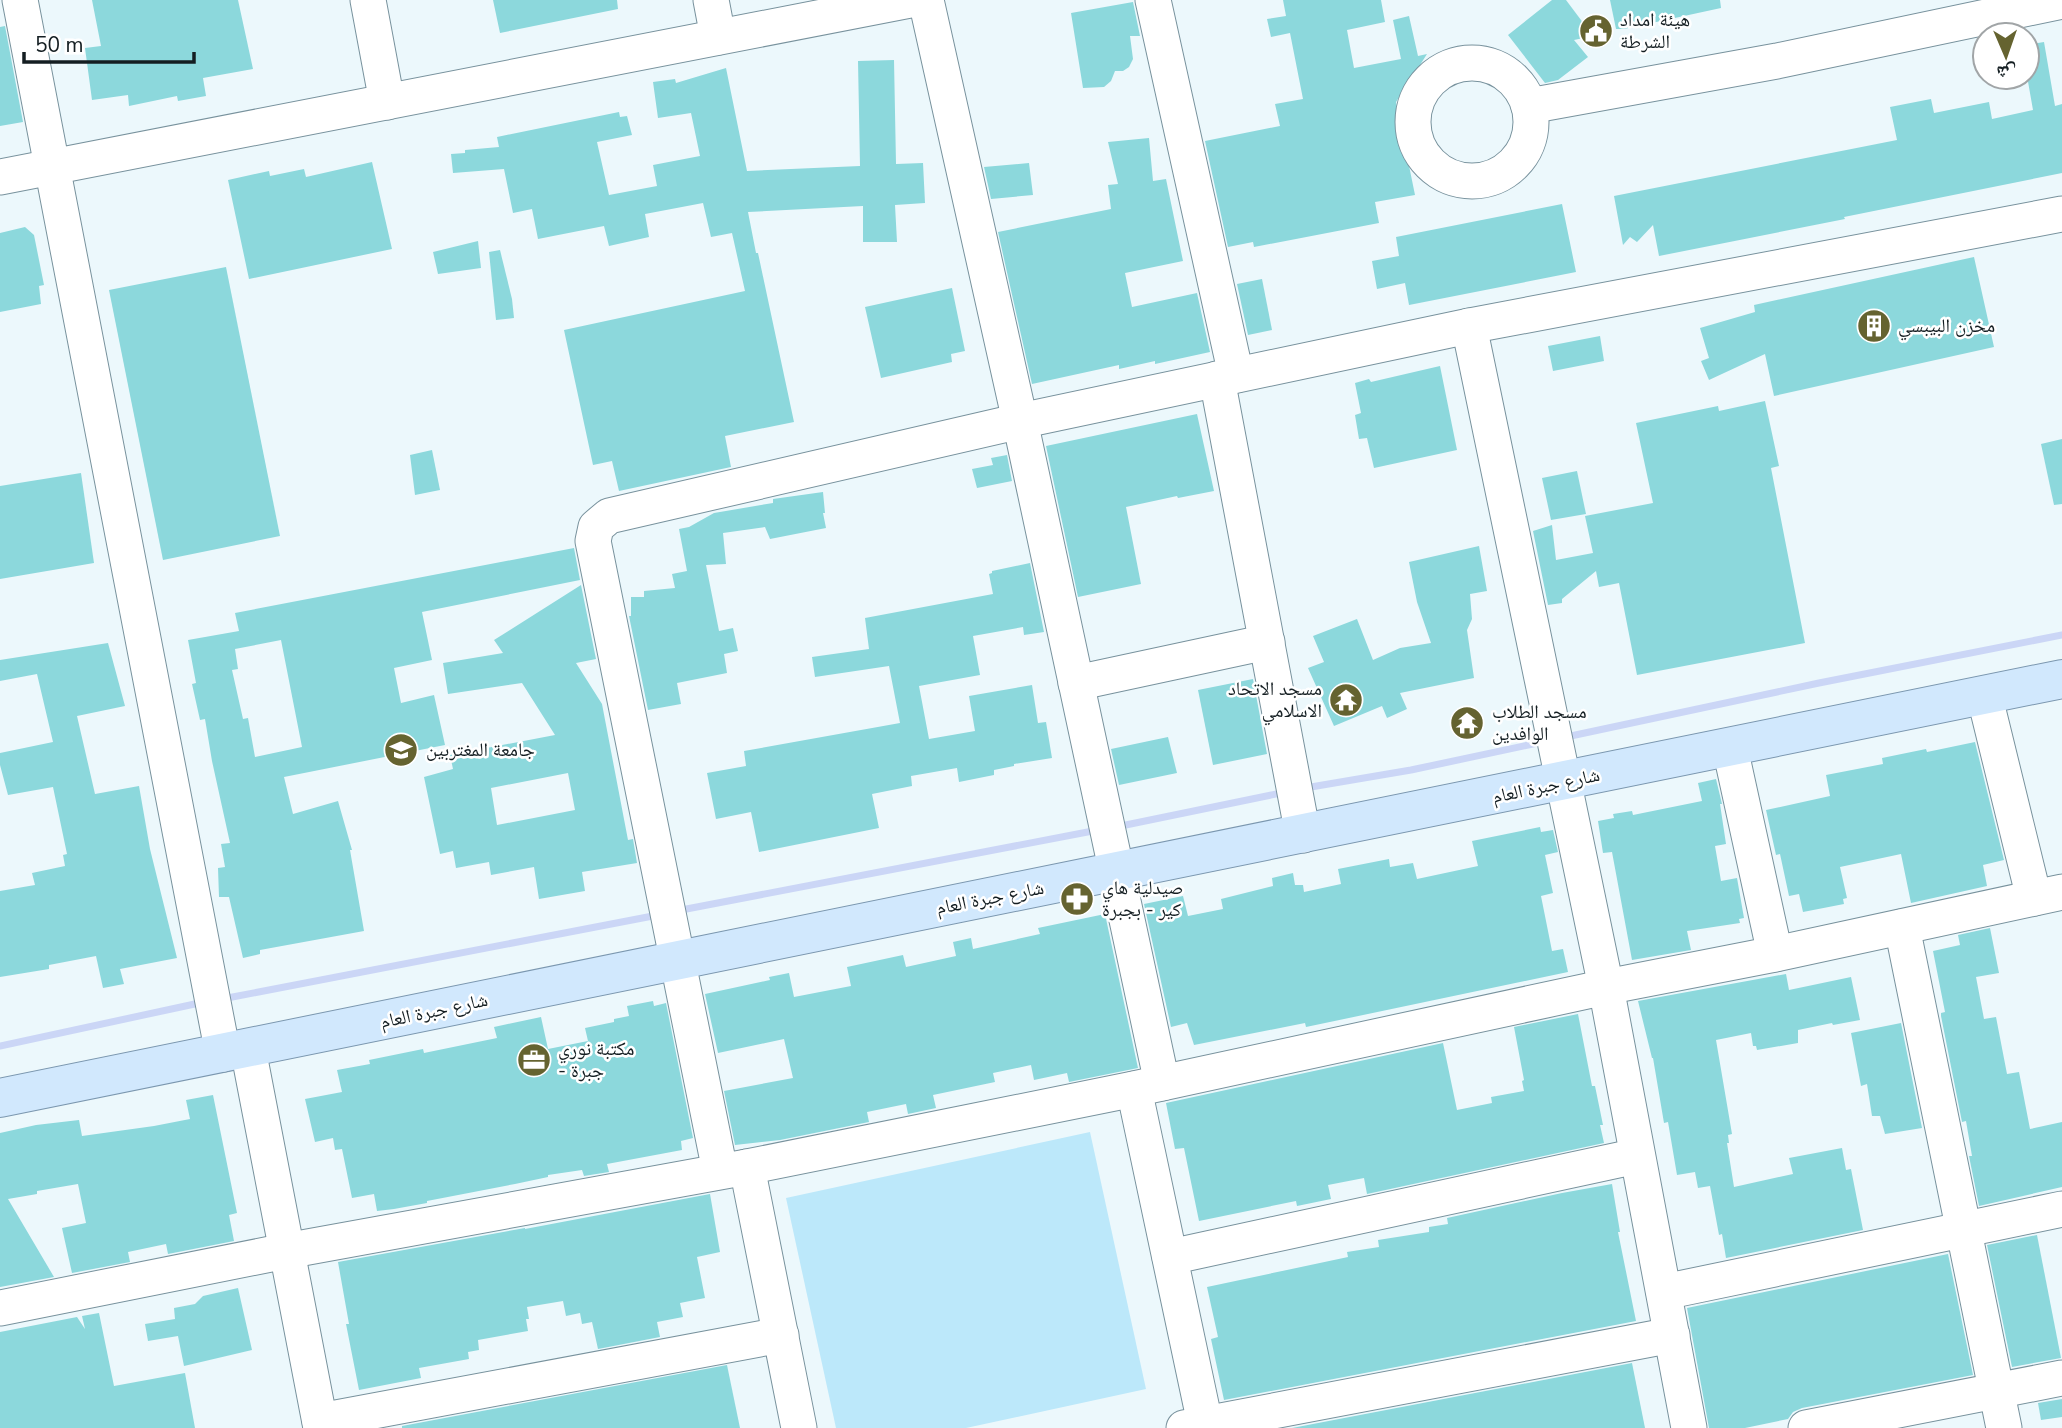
<svg xmlns="http://www.w3.org/2000/svg" width="2062" height="1428" font-family="'Nunito Sans','Noto Naskh Arabic',sans-serif">
<style>
.green{fill:#bce8fa}
.lines{fill:none;stroke-linecap:round;stroke-linejoin:round}
.stream{stroke:#cbd6f6;stroke-width:7}
.building{fill:#8cd8dc;fill-rule:evenodd}
.minor-casing{stroke:#78929d;stroke-width:37}
.major-casing{stroke:#7b97af;stroke-width:40}
.minor{stroke:#fff;stroke-width:35}
.major{stroke:#d1e8fd;stroke-width:38}
.labels{text-anchor:middle;dominant-baseline:central;stroke-width:5;stroke-linejoin:round;paint-order:stroke}
.poi-label{font-size:19px;fill:#141e22;stroke:#fff;text-anchor:start}
.street-label{font-size:19px;fill:#141e22;stroke:#fff}
</style>
<rect width="100%" height="100%" fill="#ecf8fc"/>
<!-- green -->
<path class="green" d="M1090,1132l56,257 -180,39h-130l-50,-230z"/>
<g class="lines">
<!-- stream -->
<g class="stream">
<path d="M1566,737l253,-54 243,-48"/>
<path d="M1305,788l106,-18 136,-29"/>
<path d="M1116,827l170,-35"/>
<path d="M676,911l422,-81"/>
<path d="M222,999l436,-84"/>
<path d="M0,1046l204,-44"/>
</g>
</g>
<!-- building -->
<g class="building">
<path d="M92,0h146l15,69 -50,9 3,18 -28,5 -1,-5 -48,10 -1,-11 -36,5 -7,-52 16,-2z"/>
<path d="M493,0h124l1,9 -118,24z"/>
<path d="M1283,0h98l4,22 -38,8 7,38 47,-9 -8,-39 16,-4 9,40 9,-2 -7,11 1,4 -6,3 -19,30 19,93 -40,7 4,21 -125,24 -1,-5 -25,5 -23,-106 75,-15 -5,-22 28,-5 -13,-66 -19,4 -4,-18 19,-3z"/>
<path d="M1552,0h14l27,36 -19,4 14,17 -30,23 -13,3 -37,-48z"/>
<path d="M1610,0h110l1,8 -97,21h-8z"/>
<path d="M1133,2l7,34h-10l3,23 -4,8 -6,4h-8l-4,10 -7,6 -21,1 -12,-75z"/>
<path d="M5,26l18,96 -23,4v-99z"/>
<path d="M2044,42l11,64 7,-2v69l-218,44 1,2 -186,37 -6,-31 -16,17 -7,-5 -7,8 -9,-49 283,-56 -7,-33 41,-8 3,14 55,-11 3,17 41,-9 -6,-34v-31z"/>
<path d="M894,60l2,104 27,-1 2,40 -30,2 2,37h-34v-36l-115,6 8,41h2l36,169 -69,14 6,31 -112,24 -7,-30 -19,4 -29,-135 181,-39 -13,-58 -21,4 -8,-34 -58,11 4,23 -40,9 -5,-20 -66,13 -6,-30 -19,4 -9,-44 -51,4 -2,-19 14,-1v-3l34,-3 -2,-10 122,-25 1,5 7,-1 5,19 -35,7 12,53 48,-9 -4,-21 47,-9 -9,-43 -33,5 -5,-36 22,-3 1,4 50,-15 21,103 113,-5 -2,-105z"/>
<path d="M1149,138l4,43 13,-2 17,82 -58,12 7,34 65,-14 13,59 -55,12v-3l-36,8v-4l-87,19 -34,-152 113,-23 -3,-24 10,-1 -10,-42z"/>
<path d="M372,162l20,87 -143,30 -21,-99 41,-9 1,5 34,-7 2,8z"/>
<path d="M1029,163l4,32 -42,4 -7,-32z"/>
<path d="M1562,204l14,68 -167,33 -4,-22 -28,6 -5,-28 27,-5 -3,-19z"/>
<path d="M25,227l9,8 10,50 -5,1 2,18 -41,8v-79z"/>
<path d="M478,241l3,27 -43,6 -5,-22z"/>
<path d="M500,250l12,49 2,19 -18,2 -7,-68z"/>
<path d="M1974,257l20,90 -220,49 -9,-42 -56,26 -8,-19 8,-3 -9,-30 55,-16 -1,-7z"/>
<path d="M226,267l54,269 -117,24 -54,-270z"/>
<path d="M1262,279l10,51 -24,5 -11,-51z"/>
<path d="M952,288l13,63 -14,3 1,8 -71,16 -16,-71z"/>
<path d="M1600,336l4,25 -51,10 -5,-25z"/>
<path d="M1440,366l17,84 -83,18 -7,-30 -8,1 -4,-24 6,-2 -6,-30 14,-4 2,3z"/>
<path d="M1765,401l14,65 -8,2 34,175 -168,32 -18,-92 -20,4 -3,-16 -34,28v4l-14,2 -15,-74 19,-6 4,35 37,-7 -8,-37 68,-13 -17,-80 82,-17 1,5z"/>
<path d="M1197,414l17,77 -36,7 -1,-2 -51,11 15,77 -63,13 -32,-151z"/>
<path d="M2062,439v65l-8,1 -13,-61z"/>
<path d="M432,450l8,40 -25,5 -5,-40z"/>
<path d="M1007,455l5,26 -35,7 -5,-19 21,-4 -2,-7z"/>
<path d="M1577,471l9,43 -35,6 -9,-42z"/>
<path d="M81,473l13,90 -94,16v-93z"/>
<path d="M823,492l2,21h-2l3,15 -56,11 -5,-12 -42,6 3,31 -20,1 13,66 14,-3 5,23 -14,3 3,19 -50,10 4,21 -33,6 -19,-94h2v-19h13v-6l31,-3 -3,-14 15,-3 -8,-42 10,-2 25,-14 59,-10v-4z"/>
<path d="M1479,546l8,45 -17,3 2,25 -5,11 7,48 -74,15 7,16 -20,9 -5,-12 -48,20 -26,-58 16,-6 -11,-26 44,-17 16,41 27,-12 31,-5 -14,-41 -8,-40z"/>
<path d="M574,548l6,32 -158,32 10,48 -38,8 7,35 33,-8 11,50 -161,32 9,37 45,-13 14,49h-2l14,81 -104,19v4l-17,4 -14,-61h-10l-1,-29 7,-1 -4,-23 9,-1 -18,-82 -7,-42 -5,1 -8,-36 4,-1 -8,-43 51,-9 -4,-18zM281,640l21,107 -47,10 -7,-39 -5,1 -11,-49 6,-1 -3,-20z"/>
<path d="M1030,563l14,69 -20,3 -1,-8 -50,9 7,39 -61,11 10,53 46,-8 -6,-35 63,-11 6,38 8,-1 6,36 -38,6v2l-20,4v5l-35,7 -2,-14 -46,8 1,10 -40,8 7,34 -120,24 -8,-40 -35,7 -9,-46 39,-7 -2,-15 156,-28 -11,-57 -74,11 -3,-20 57,-8 -4,-31 128,-24 -4,-20 3,-1v-2z"/>
<path d="M581,585l15,74 -20,4 26,41 26,136 5,-1 4,24 -55,9 3,19 -46,8 -5,-32 -43,8 -2,-13 -33,6 -3,-17 -13,3 -16,-77 29,-8 -3,-14 105,-20 -33,-52 -74,11 -5,-31 60,-10 -9,-13zM568,773l7,37 -78,15 -6,-37z"/>
<path d="M108,643l17,63 -48,10 18,78 44,-8 11,63 27,109 -57,11 4,15 -21,4 -7,-32 -47,9v4l-49,8v-86l35,-6 -3,-12 33,-7 -2,-11 4,-1 -14,-67 -45,8 -8,-30v-12l53,-11 -16,-68 -37,7v-21z"/>
<path d="M1253,679l14,75 -54,11 -15,-75z"/>
<path d="M1168,737l9,36 -58,12 -8,-36z"/>
<path d="M1975,742l29,118 -21,5 4,21 -76,17 -10,-49 -61,13 7,31 -4,1 1,5 -41,8 -4,-18 -10,2 -9,-42 -4,1 -10,-45 64,-14 -4,-21 57,-11 -1,-6 44,-9 1,3z"/>
<path d="M1716,779l6,25h-2l6,40 -11,2 6,35 16,-3 7,40 -5,1 1,4 -53,8 4,19 -59,10 -20,-108 -9,1 -5,-32 16,-3 -1,-4 19,-3 1,4 69,-14 -4,-18z"/>
<path d="M1540,827l1,5 12,-2 5,22 -13,3 8,38 -12,3 11,55 11,-2 5,23 -262,55 -1,-4 -111,22 -7,-22 -16,4 -27,-123 39,-8 5,20 35,-7 -2,-10 52,-13 -1,-8 21,-5 2,12h8l1,7 37,-8 -3,-15 51,-10 1,8 23,-4 4,16 61,-13 -6,-25z"/>
<path d="M1105,914l33,154 -69,14 -2,-9 -33,7 -3,-15 -38,8 2,9 -62,13 3,13 -28,6 -2,-10 -39,8 2,10 -89,18 -45,5 -11,-54 69,-13 -9,-39 -66,14 -13,-59 65,-14 -1,-3 20,-4 5,24 57,-11 -4,-19 56,-12 3,12 50,-11 -3,-14 18,-4 2,11 67,-15 -2,-6z"/>
<path d="M1990,928l9,45 -23,4 8,42 12,-2 11,57 12,-2 11,57 32,-7v65l-83,19 -10,-50h3l-6,-35 -4,1 -21,-106v-3l4,-1 -12,-61 27,-6 -2,-10z"/>
<path d="M1786,974l3,16 62,-13 9,43 -27,5 -1,-2 -34,7v13l-41,7 -1,-4h-3l-2,-13 -35,7 16,94 -4,1 1,8h-2l7,44 59,-13 -4,-16 53,-10 4,22 5,-1 12,61 -137,28 -4,-24 -3,1 -9,-49 -12,2 -3,-16 -18,3 -9,-53 -4,1 -11,-65h-1l-14,-57z"/>
<path d="M653,1001l1,5 12,-3 27,135 -12,3 1,9 -75,14 2,8 -25,4 -2,-6 -34,5v2l-33,7 -88,17v2l-33,6 -17,2 -3,-17 -22,4 -10,-49 -7,1 -2,-12 -18,4 -10,-43 37,-7 -5,-22 33,-6 -1,-4 54,-11 1,4 73,-15 -3,-11 47,-10 7,32 40,-8 -3,-13 29,-6v-3l15,-3 -2,-10z"/>
<path d="M1578,1014l14,72h3l8,39h-3l4,18 -237,51 -3,-16 -36,7 3,14 -34,7 -1,-5 -97,20 -15,-73 -9,1 -9,-46 277,-60 14,67 35,-7 -1,-6 33,-6 -2,-10 2,-1 -10,-53z"/>
<path d="M1901,1023l21,105 -37,6 -5,-18h-8l-5,-32 -6,2 -10,-53z"/>
<path d="M213,1095l24,118 -8,2 5,26 -66,13 -2,-10 -38,8 2,10 -58,11 -10,-45 24,-5 -8,-39 -41,7v3l-29,5 46,78 -54,10v-154l36,-8 43,-5 3,16 72,-10 36,-7 -4,-19z"/>
<path d="M1612,1184l8,48h-2l18,89 -412,79 -13,-61 7,-2 -11,-50 141,-30 -1,-5 32,-5 -1,-7 51,-8v-5l19,-3 -1,-6 115,-25z"/>
<path d="M710,1194l10,58 -23,5 8,41 -25,5 3,14 -26,5 3,15 -62,12 -6,-27 -10,2 -2,-11 -14,3 -3,-15 -36,6 2,12h-3l2,12 -50,9 1,10 -11,2 1,7 -50,9 2,10 -62,12 -13,-66h3l-11,-62 187,-34v1z"/>
<path d="M2037,1235l24,123 -49,9 -25,-122z"/>
<path d="M1948,1254l25,121 -171,33 -9,4 -5,7 -43,9h-36l-22,-120z"/>
<path d="M238,1288l14,62 -68,16 -6,-30 -30,5 -3,-17 30,-5 -1,-11 21,-4 8,-8z"/>
<path d="M99,1313l15,73 71,-13 10,55h-195v-96l77,-15 8,12 -3,-13z"/>
<path d="M1632,1363l13,65h-353z"/>
<path d="M727,1365l13,63h-338v-2z"/>
<path d="M2062,1399v18l-21,3 -3,-17z"/>
</g>
<g class="lines">
<!-- minor casing -->
<g class="minor-casing">
<g id="minor">
<path d="M20,0l203,1054"/>
<path d="M368,0l19,102"/>
<path d="M711,0l7,37"/>
<path d="M926,0l94,421 142,662"/>
<path d="M1153,0l83,375"/>
<circle cx="1472" cy="122" r="59"/>
<path d="M1529,106l248,-45 285,-60"/>
<path d="M0,177l910,-177"/>
<path d="M1469,326l137,661 83,441"/>
<path d="M1217,379l86,456"/>
<path d="M1076,683l191,-41"/>
<path d="M1984,694l50,204"/>
<path d="M1730,748l45,206"/>
<path d="M1902,927l102,501"/>
<path d="M248,1049l73,379"/>
<path d="M1134,1089l72,339"/>
<path d="M747,1167l52,261"/>
<path d="M720,1171l-127,-630 3,-14 13,-11 411,-95 449,-95 593,-112"/>
<path d="M1170,1257l467,-101"/>
<path d="M1664,1292l398,-83"/>
<path d="M0,1308l286,-57 461,-84 387,-78 472,-102 169,-33 287,-62"/>
<path d="M320,1421l461,-86"/>
<path d="M1184,1428l488,-93"/>
<path d="M1806,1428l256,-50"/>
</g>
</g>
<!-- major casing -->
<g class="major-casing">
<path id="major" d="M0,1098l2062,-419"/>
</g>
<!-- minor -->
<use href="#minor" class="minor"/>
<!-- major -->
<use href="#major" class="major"/>
</g>
<!-- icons -->
<defs>
<g id="civic-disc" transform="scale(1.75)"><circle r="9.5" fill="#656330" stroke="#fff"/><path d="M-.6-6.5H3V-4.5H.6V-3L4-1V1h2V6H-6V1h2V-1L-.6-3ZM-1.2 2.5V6h2.4V2.5Z" fill="#fff"/></g>
<g id="building-disc" transform="scale(1.75)"><circle r="9.5" fill="#656330" stroke="#fff"/><path d="M-4-6H4V6H1V3H-1V6H-4ZM-2.5-4.3h1.7v1.8h-1.7ZM.8-4.3h1.7v1.8H.8ZM-2.5-1h1.7V.8h-1.7ZM.8-1h1.7V.8H.8Z" fill="#fff"/></g>
<g id="temple-disc" transform="scale(1.75)"><circle r="9.5" fill="#656330" stroke="#fff"/><path d="M0-6L5-2H3V0L6.5 2.5H4V6H1.5V3h-3V6H-4V2.5H-6.5L-3 0V-2H-5Z" fill="#fff"/></g>
<g id="university-disc" transform="scale(1.75)"><circle r="9.5" fill="#656330" stroke="#fff"/><path d="M0-5L7-2L0 1L-7-2ZM-4 1L0 2.5L4 1V4Q0 6-4 4Z" fill="#fff"/></g>
<g id="pharmacy-disc" transform="scale(1.75)"><circle r="9.5" fill="#656330" stroke="#fff"/><path d="M-2-6h4v4h4v4h-4v4h-4v-4h-4v-4h4Z" fill="#fff"/></g>
<g id="office-disc" transform="scale(1.75)"><circle r="9.5" fill="#656330" stroke="#fff"/><path d="M-6-3h4V-5.5h4V-3h4V5H-6ZM-1-4.5V-3h2v-1.5ZM-6 0V1H6V0Z" fill="#fff"/></g>
</defs>
<g fill-rule="evenodd">
<use href="#civic-disc" x="1596" y="31"/>
<use href="#building-disc" x="1874" y="326"/>
<use href="#temple-disc" x="1346" y="700"/>
<use href="#temple-disc" x="1467" y="723"/>
<use href="#university-disc" x="401" y="750"/>
<use href="#pharmacy-disc" x="1077" y="899"/>
<use href="#office-disc" x="534" y="1060"/>
</g>
<g class="labels">
<!-- poi labels -->
<g class="poi-label">
<text x="1620" y="20">هيئة امداد<tspan x="1620" dy="22">الشرطة</tspan></text>
<text x="1898" y="326">مخزن البيبسي</text>
<text x="1322" y="689" text-anchor="end">مسجد الاتحاد<tspan x="1322" dy="22">الاسلامي</tspan></text>
<text x="1492" y="712">مسجد الطلاب<tspan x="1492" dy="22">الوافدين</tspan></text>
<text x="426" y="750">جامعة المغتربين</text>
<text x="1102" y="888">صيدلية هاي<tspan x="1102" dy="22">كير - بجبرة</tspan></text>
<text x="558" y="1049">مكتبة نوري<tspan x="558" dy="22">- جبرة</tspan></text>
</g>
<!-- street labels -->
<g class="street-label">
<text transform="translate(1546 786) rotate(-12)">شارع جبرة العام</text>
<text transform="translate(990 898) rotate(-11)">شارع جبرة العام</text>
<text transform="translate(434 1011) rotate(-12)">شارع جبرة العام</text>
</g>
</g>
<!-- north arrow -->
<g transform="translate(2006 56) rotate(178)"><circle r="33" fill="#ffffff" stroke="#a1a5a7" stroke-width="2"/>
<path d="M0-5L12 26L0 18L-12 26Z" fill="#656330"/>
<text y="-10" font-size="19" font-weight="bold" text-anchor="middle" fill="#141e22">ش</text>
</g>
<!-- scale -->
<path d="M24 52v10h170v-10" fill="none" stroke="#141e22" stroke-width="3.5"/>
<text x="35" y="52" font-size="21" fill="#141e22" stroke="#ffffff" stroke-width="5" paint-order="stroke">50 m</text>
</svg>
